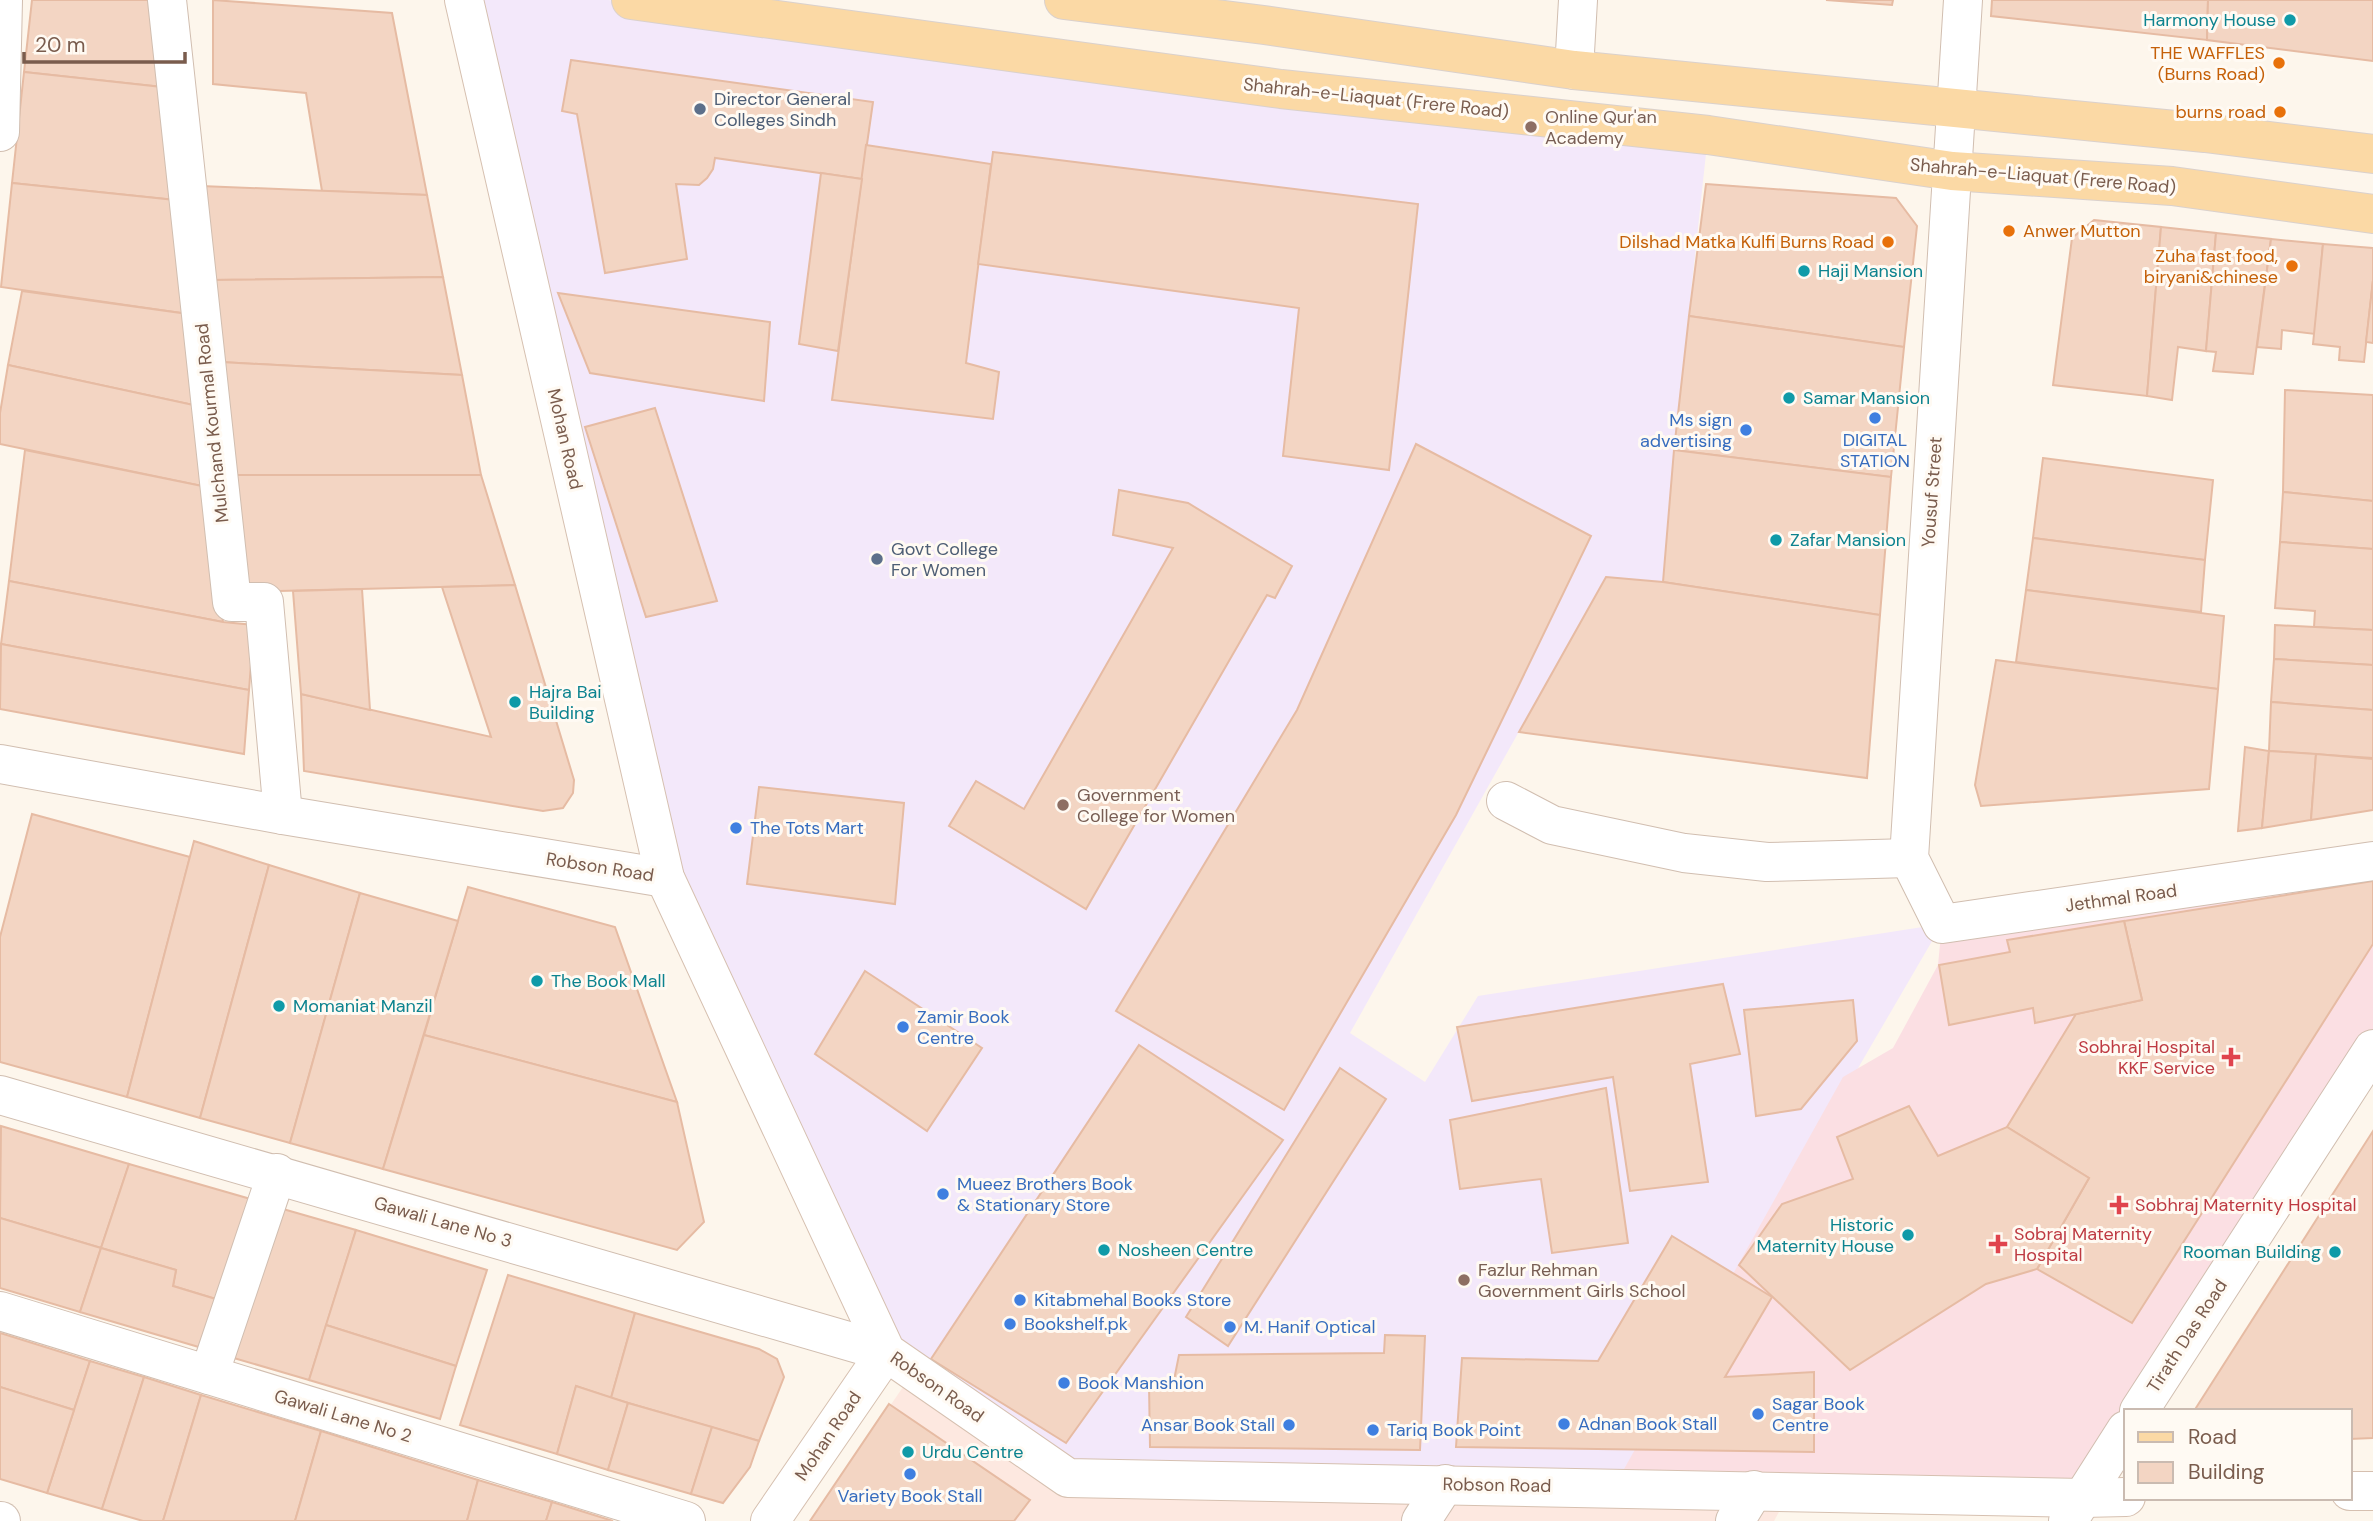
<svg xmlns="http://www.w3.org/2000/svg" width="2373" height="1521" font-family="'DM Sans',sans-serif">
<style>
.commercial{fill:#fde8e0}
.education{fill:#f3e8fa}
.medical{fill:#fbdfe3}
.building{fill:#f3d5c3;stroke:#e6bba3;stroke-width:2}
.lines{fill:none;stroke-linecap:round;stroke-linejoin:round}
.street-casing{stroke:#d1beb0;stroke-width:40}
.secondary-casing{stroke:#d6c0b0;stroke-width:40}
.primary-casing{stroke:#dad1cd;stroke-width:40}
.street{stroke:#fff;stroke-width:38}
.secondary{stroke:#fff;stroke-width:38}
.primary{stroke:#fbd9a5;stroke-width:38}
.culture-dot{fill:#0f9aa8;stroke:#fffaf3;stroke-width:2.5}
.food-dot{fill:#e8710a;stroke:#fffaf3;stroke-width:2.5}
.service-dot{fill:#5c6f8a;stroke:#fffaf3;stroke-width:2.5}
.education-dot{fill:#8d6e63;stroke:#fffaf3;stroke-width:2.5}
.shop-dot{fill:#3f7fe0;stroke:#fffaf3;stroke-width:2.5}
.health-dot{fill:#e0444e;stroke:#fffaf3;stroke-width:2.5}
.labels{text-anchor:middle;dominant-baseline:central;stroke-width:6;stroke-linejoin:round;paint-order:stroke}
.culture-label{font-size:18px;fill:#0d838f;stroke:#fffaf3;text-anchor:start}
.food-label{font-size:18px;fill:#c56008;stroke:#fffaf3;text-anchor:end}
.street-label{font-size:18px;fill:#7a5c4d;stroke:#fffaf3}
.service-label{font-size:18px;fill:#4e5e75;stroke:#fffaf3;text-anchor:start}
.education-label{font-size:18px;fill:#785e54;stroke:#fffaf3;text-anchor:start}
.shop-label{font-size:18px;fill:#366cbe;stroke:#fffaf3;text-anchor:start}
.health-label{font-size:18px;fill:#be3a42;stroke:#fffaf3;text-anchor:start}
</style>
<rect width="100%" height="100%" fill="#fdf6ec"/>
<!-- commercial -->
<path class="commercial" d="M914,1371l877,119 -17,31h-963z"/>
<!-- education -->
<path class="education" d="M464,0h144l1100,135 -34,315 -11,132 -58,-4 -255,455 75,49 53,-86 464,-72 -328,563 -546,-9 -154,-107 -249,-493z"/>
<!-- medical -->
<path class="medical" d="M2373,861v188l-290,449 -469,-11 229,-410 50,-29 45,-83 4,-41z"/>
<!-- building -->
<g class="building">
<path d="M32,0h120l10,87 -138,-15z"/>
<path d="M213,0l179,13 35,182 -105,-4 -16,-98 -93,-9z"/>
<path d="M1826,0h67l-1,5z"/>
<path d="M1992,0h216l-1,40 -216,-24z"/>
<path d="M2208,0h165v61l-166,-21z"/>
<path d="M571,60l302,42 -11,77 -147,-21 -2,11 -6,9 -8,7 -23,-1 11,75 -82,14 -28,-159 -15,-3z"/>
<path d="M24,72l138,15 13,113 -163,-17z"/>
<path d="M866,145l125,19 -25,199 33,9 -6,47 -161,-19z"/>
<path d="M993,152l425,52 -29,266 -106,-14 16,-148 -321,-44z"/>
<path d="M821,173l41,6 -24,172 -39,-7z"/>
<path d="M12,183l163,17 13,114 -187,-27z"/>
<path d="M1706,184l190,14 21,28 -13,121 -215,-31z"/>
<path d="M201,186l226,9 16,82 -231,3z"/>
<path d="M2094,220l67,7 -14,169 -94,-11 19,-147z"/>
<path d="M2161,227l55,6 -10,118 -28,-4 -6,53 -25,-4z"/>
<path d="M2216,233l55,6 -18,135 -40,-3 3,-19 -10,-1z"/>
<path d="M2271,239l52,5 -8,90 -33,-4 -1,19 -24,-2z"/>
<path d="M2323,244l50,4v32l-9,82 -25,-2 1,-13 -27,-3z"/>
<path d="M443,277l19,98 -241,-13 -9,-82z"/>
<path d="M2373,280v63l-7,-1z"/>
<path d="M22,291l166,23 10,92 -190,-41z"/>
<path d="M558,293l212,29 -6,79 -174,-28z"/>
<path d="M1689,316l215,31 -13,130 -217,-27z"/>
<path d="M221,362l241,13 19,100h-247z"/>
<path d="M8,365l190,41 9,81 -207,-43v-31z"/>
<path d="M2285,390l88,5v106l-90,-9z"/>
<path d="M655,408l62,193 -71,16 -61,-190z"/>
<path d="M1416,444l175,92 -135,279 -172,295 -168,-99 181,-301z"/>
<path d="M25,450l182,37 16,135 -214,-41z"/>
<path d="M1674,450l217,27 -11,138 -217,-33z"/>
<path d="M2043,458l170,22 -8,80 -172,-22z"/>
<path d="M234,475h247l34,110 -236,6 -33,-2z"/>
<path d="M1119,490l69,13 104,63 -17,32 -8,-3 -181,314 -137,-83 27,-45 48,28 149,-261 -60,-13z"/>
<path d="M2283,492l90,9v48l-93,-7z"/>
<path d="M2033,538l172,22 -4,52 -175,-22z"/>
<path d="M2280,542l93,7v81l-59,-3 1,-16 -40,-3z"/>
<path d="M1606,577l57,5 217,33 -13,163 -348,-46z"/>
<path d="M9,581l214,41 31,3 -5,65 -248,-46z"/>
<path d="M515,585l59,195 -1,13 -10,15 -20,3 -239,-40 -3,-77 190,43 -49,-150z"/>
<path d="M362,589l8,121 -69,-16 -8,-103z"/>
<path d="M2026,590l198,26 -6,73 -202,-27z"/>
<path d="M2275,625l98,5v35l-99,-6z"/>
<path d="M1,644l248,46 -5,64 -244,-45z"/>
<path d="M2274,659l99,6v45l-102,-8z"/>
<path d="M1996,660l222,29 -9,100 -228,17 -6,-21z"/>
<path d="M2271,702l102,8v48l-104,-7z"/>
<path d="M2245,747l24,4 -7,77 -24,3z"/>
<path d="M2269,751l47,3 -5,66 -49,8z"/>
<path d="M2316,754l57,5v51l-62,10z"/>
<path d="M759,787l145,16 -9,101 -148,-20z"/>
<path d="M32,814l158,43 -63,240 -127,-35v-125z"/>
<path d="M194,841l75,24 -69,253 -73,-21z"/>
<path d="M269,865l91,28 -70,250 -90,-25z"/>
<path d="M2373,881v63l-241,379 -95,-54 52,-91 -82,-51 69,-113 66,-14 -18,-79z"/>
<path d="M468,887l147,40 62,175 -253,-67z"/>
<path d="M360,893l98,28 -75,248 -93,-26z"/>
<path d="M2124,921l18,79 -107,23 -2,-15 -84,17 -10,-60 71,-13 -3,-12z"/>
<path d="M865,971l117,77 -55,83 -112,-77z"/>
<path d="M1723,984l17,70 -50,10 18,118 -78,9 -17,-114 -141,24 -15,-74z"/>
<path d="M1853,1000l4,41 -56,68 -45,7 -12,-106z"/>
<path d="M424,1035l253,67 27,120 -27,28 -294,-81z"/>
<path d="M1139,1045l144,95 -217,303 -135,-84z"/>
<path d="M1340,1068l46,31 -158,247 -42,-29z"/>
<path d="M1606,1088l22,155 -76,10 -11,-74 -81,10 -10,-69z"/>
<path d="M1909,1106l29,50 69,-29 82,51 -52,91 -51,15 -136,86 -111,-105 43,-61 71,-25 -16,-42z"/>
<path d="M1,1126l128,38 -28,84 -101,-30z"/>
<path d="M2373,1131v307l-23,1v-28h-156z"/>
<path d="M129,1164l125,36 -35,100 -46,-14 3,-16 -75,-22z"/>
<path d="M276,1207l80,23 -47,150 -82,-24z"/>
<path d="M0,1218l101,30 -21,64 -80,-24z"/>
<path d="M356,1230l131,40 -31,96 -130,-41z"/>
<path d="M1672,1236l100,61 -47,80 89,-5v80l-358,-5 6,-89 136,3z"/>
<path d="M101,1248l75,22 -3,16 46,14 -17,48 -122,-36z"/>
<path d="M508,1275l127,38 -24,85 -35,-12 -19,68 -97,-29z"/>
<path d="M635,1313l124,36 18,10 7,18 -25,64 -148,-43z"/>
<path d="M326,1325l130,41 -16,53 -131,-39z"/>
<path d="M0,1333l90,28 -16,49 -74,-23z"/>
<path d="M1385,1335l40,1 -5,114 -270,-3 -1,-63 24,1 6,-30 205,-2z"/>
<path d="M90,1361l54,16 -42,132 -55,-16z"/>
<path d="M144,1377l57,18 -38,126h-20l-41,-12z"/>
<path d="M576,1386l52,17 -20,67 -51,-16z"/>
<path d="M0,1387l74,23 -27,83 -47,-14z"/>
<path d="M201,1395l120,36 -26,90h-132z"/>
<path d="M628,1403l84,24 -21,67 -83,-24z"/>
<path d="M889,1404l141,96 -16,21h-204z"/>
<path d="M712,1427l47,14 -9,26 -27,36 -32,-9z"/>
<path d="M321,1431l157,49 -11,41h-172z"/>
<path d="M478,1480l74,22 -6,19h-79z"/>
<path d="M552,1502l61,19h-67z"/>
</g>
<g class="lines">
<!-- street casing -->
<g class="street-casing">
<g id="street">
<path d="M167,0l65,602h32l19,213"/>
<path d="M1963,0l-54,858 33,66 431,-63"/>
<path d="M1574,70l4,-70"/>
<path d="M0,132l3,-132"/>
<path d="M0,764l283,51 382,63"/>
<path d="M1506,801l46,24 132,28 83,9 142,-4"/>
<path d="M0,1095l886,257"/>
<path d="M0,1311l686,210"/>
<path d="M209,1375l68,-202"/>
<path d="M2139,1411l234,-362"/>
<path d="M0,1521h1"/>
<path d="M1421,1521l24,-37"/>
<path d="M1735,1521l19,-31"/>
<path d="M2068,1521l58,-91"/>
</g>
</g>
<!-- secondary casing -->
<g class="secondary-casing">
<g id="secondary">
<path d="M464,0l201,878 221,474 182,126 1015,20 43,-1"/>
<path d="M2350,1491h23"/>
<path d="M770,1521l116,-169"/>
</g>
</g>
<!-- primary casing -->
<g class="primary-casing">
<g id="primary">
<path d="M631,0l650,89 427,46 244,36 220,15 201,28"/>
<path d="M1064,0l200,25 310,45 631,63 168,21"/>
</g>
</g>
<!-- street -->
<use href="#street" class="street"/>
<!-- secondary -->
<use href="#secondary" class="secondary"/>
<!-- primary -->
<use href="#primary" class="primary"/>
</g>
<!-- markers -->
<g class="culture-dot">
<circle cx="2290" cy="20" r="7"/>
<circle cx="1804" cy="271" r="7"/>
<circle cx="1789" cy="398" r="7"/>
<circle cx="1776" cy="540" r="7"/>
<circle cx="515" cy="702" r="7"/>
<circle cx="537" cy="981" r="7"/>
<circle cx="279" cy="1006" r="7"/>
<circle cx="1908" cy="1235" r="7"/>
<circle cx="1104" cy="1250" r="7"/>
<circle cx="2335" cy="1252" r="7"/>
<circle cx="908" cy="1452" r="7"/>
</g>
<g class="food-dot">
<circle cx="2279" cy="63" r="7"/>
<circle cx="2280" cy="112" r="7"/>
<circle cx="2009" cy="231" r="7"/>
<circle cx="1888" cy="242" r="7"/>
<circle cx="2292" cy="266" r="7"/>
</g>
<g class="service-dot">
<circle cx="700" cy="109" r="7"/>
<circle cx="877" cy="559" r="7"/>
</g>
<g class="education-dot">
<circle cx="1531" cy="127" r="7"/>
<circle cx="1063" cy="805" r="7"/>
<circle cx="1464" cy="1280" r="7"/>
</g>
<g class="shop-dot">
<circle cx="1875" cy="418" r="7"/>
<circle cx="1746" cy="430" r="7"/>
<circle cx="736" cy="828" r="7"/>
<circle cx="903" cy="1027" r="7"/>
<circle cx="943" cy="1194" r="7"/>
<circle cx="1020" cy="1300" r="7"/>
<circle cx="1010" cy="1324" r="7"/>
<circle cx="1230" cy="1327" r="7"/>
<circle cx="1064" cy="1383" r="7"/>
<circle cx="1758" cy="1414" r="7"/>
<circle cx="1564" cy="1424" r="7"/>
<circle cx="1289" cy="1425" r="7"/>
<circle cx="1373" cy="1430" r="7"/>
<circle cx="910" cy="1474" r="7"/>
</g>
<g class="health-dot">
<path d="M2227.5 1046.5h7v7h7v7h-7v7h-7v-7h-7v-7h7z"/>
<path d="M2115.5 1194.5h7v7h7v7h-7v7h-7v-7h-7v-7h7z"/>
<path d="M1994.5 1233.5h7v7h7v7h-7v7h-7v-7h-7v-7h7z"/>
</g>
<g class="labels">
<!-- culture labels -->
<g class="culture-label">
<text x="2276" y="20" text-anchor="end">Harmony House</text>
<text x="1818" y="271">Haji Mansion</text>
<text x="1803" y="398">Samar Mansion</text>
<text x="1790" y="540">Zafar Mansion</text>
<text x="529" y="692">Hajra Bai<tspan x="529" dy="21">Building</tspan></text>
<text x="551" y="981">The Book Mall</text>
<text x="293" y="1006">Momaniat Manzil</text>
<text x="1894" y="1225" text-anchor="end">Historic<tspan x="1894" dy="21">Maternity House</tspan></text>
<text x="1118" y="1250">Nosheen Centre</text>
<text x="2321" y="1252" text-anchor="end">Rooman Building</text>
<text x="922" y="1452">Urdu Centre</text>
</g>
<!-- food labels -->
<g class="food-label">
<text x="2265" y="53">THE WAFFLES<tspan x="2265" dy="21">(Burns Road)</tspan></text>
<text x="2266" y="112">burns road</text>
<text x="2023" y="231" text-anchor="start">Anwer Mutton</text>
<text x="1874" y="242">Dilshad Matka Kulfi Burns Road</text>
<text x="2278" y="256">Zuha fast food,<tspan x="2278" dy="21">biryani&amp;chinese</tspan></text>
</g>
<!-- street labels -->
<g class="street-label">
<text transform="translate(1376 98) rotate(6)">Shahrah-e-Liaquat (Frere Road)</text>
<text transform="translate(2043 176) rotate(5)">Shahrah-e-Liaquat (Frere Road)</text>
<text transform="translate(212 423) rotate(-96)">Mulchand Kourmal Road</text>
<text transform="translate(565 439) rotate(77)">Mohan Road</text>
<text transform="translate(1932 492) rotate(-86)">Yousuf Street</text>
<text transform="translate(600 867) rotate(9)">Robson Road</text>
<text transform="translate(2121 898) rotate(-8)">Jethmal Road</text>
<text transform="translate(443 1222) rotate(16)">Gawali Lane No 3</text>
<text transform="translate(2187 1336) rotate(-57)">Tirath Das Road</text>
<text transform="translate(937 1387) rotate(35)">Robson Road</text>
<text transform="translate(343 1416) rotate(17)">Gawali Lane No 2</text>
<text transform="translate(828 1436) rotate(-56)">Mohan Road</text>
<text transform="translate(1497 1485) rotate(1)">Robson Road</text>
</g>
<!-- service labels -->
<g class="service-label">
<text x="714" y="99">Director General<tspan x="714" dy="21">Colleges Sindh</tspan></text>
<text x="891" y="549">Govt College<tspan x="891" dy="21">For Women</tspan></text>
</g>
<!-- education labels -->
<g class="education-label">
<text x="1545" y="117">Online Qur'an<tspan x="1545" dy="21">Academy</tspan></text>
<text x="1077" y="795">Government<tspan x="1077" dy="21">College for Women</tspan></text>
<text x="1478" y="1270">Fazlur Rehman<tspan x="1478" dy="21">Government Girls School</tspan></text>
</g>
<!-- shop labels -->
<g class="shop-label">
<text x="1732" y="420" text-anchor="end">Ms sign<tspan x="1732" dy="21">advertising</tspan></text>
<text x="1875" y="440" text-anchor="middle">DIGITAL<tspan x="1875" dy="21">STATION</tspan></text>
<text x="750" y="828">The Tots Mart</text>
<text x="917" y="1017">Zamir Book<tspan x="917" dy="21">Centre</tspan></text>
<text x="957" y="1184">Mueez Brothers Book<tspan x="957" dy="21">&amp; Stationary Store</tspan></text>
<text x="1034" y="1300">Kitabmehal Books Store</text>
<text x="1024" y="1324">Bookshelf.pk</text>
<text x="1244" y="1327">M. Hanif Optical</text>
<text x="1078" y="1383">Book Manshion</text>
<text x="1772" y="1404">Sagar Book<tspan x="1772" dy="21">Centre</tspan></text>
<text x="1578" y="1424">Adnan Book Stall</text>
<text x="1275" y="1425" text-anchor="end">Ansar Book Stall</text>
<text x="1387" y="1430">Tariq Book Point</text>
<text x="910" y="1496" text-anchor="middle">Variety Book Stall</text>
</g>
<!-- health labels -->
<g class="health-label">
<text x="2215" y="1047" text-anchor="end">Sobhraj Hospital<tspan x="2215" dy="21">KKF Service</tspan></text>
<text x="2135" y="1205">Sobhraj Maternity Hospital</text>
<text x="2014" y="1234">Sobraj Maternity<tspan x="2014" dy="21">Hospital</tspan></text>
</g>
</g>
<!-- legend -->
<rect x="2124" y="1409" width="228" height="91" fill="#fffaf3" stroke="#cabbb1" stroke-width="2"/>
<rect x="2138" y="1432" width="35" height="10" fill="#fbd9a5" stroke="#cabbb1" stroke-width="2"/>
<text x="2188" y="1444" font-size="21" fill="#7a5c4d">Road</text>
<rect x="2138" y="1462" width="35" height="21" fill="#f3d5c3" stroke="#cabbb1" stroke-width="2"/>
<text x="2188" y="1479" font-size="21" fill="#7a5c4d">Building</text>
<!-- scale -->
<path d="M24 52v10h161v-10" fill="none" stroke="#7a5c4d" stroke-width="3.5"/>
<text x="35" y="52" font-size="21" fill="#7a5c4d" stroke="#fffaf3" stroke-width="5" paint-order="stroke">20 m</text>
</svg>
